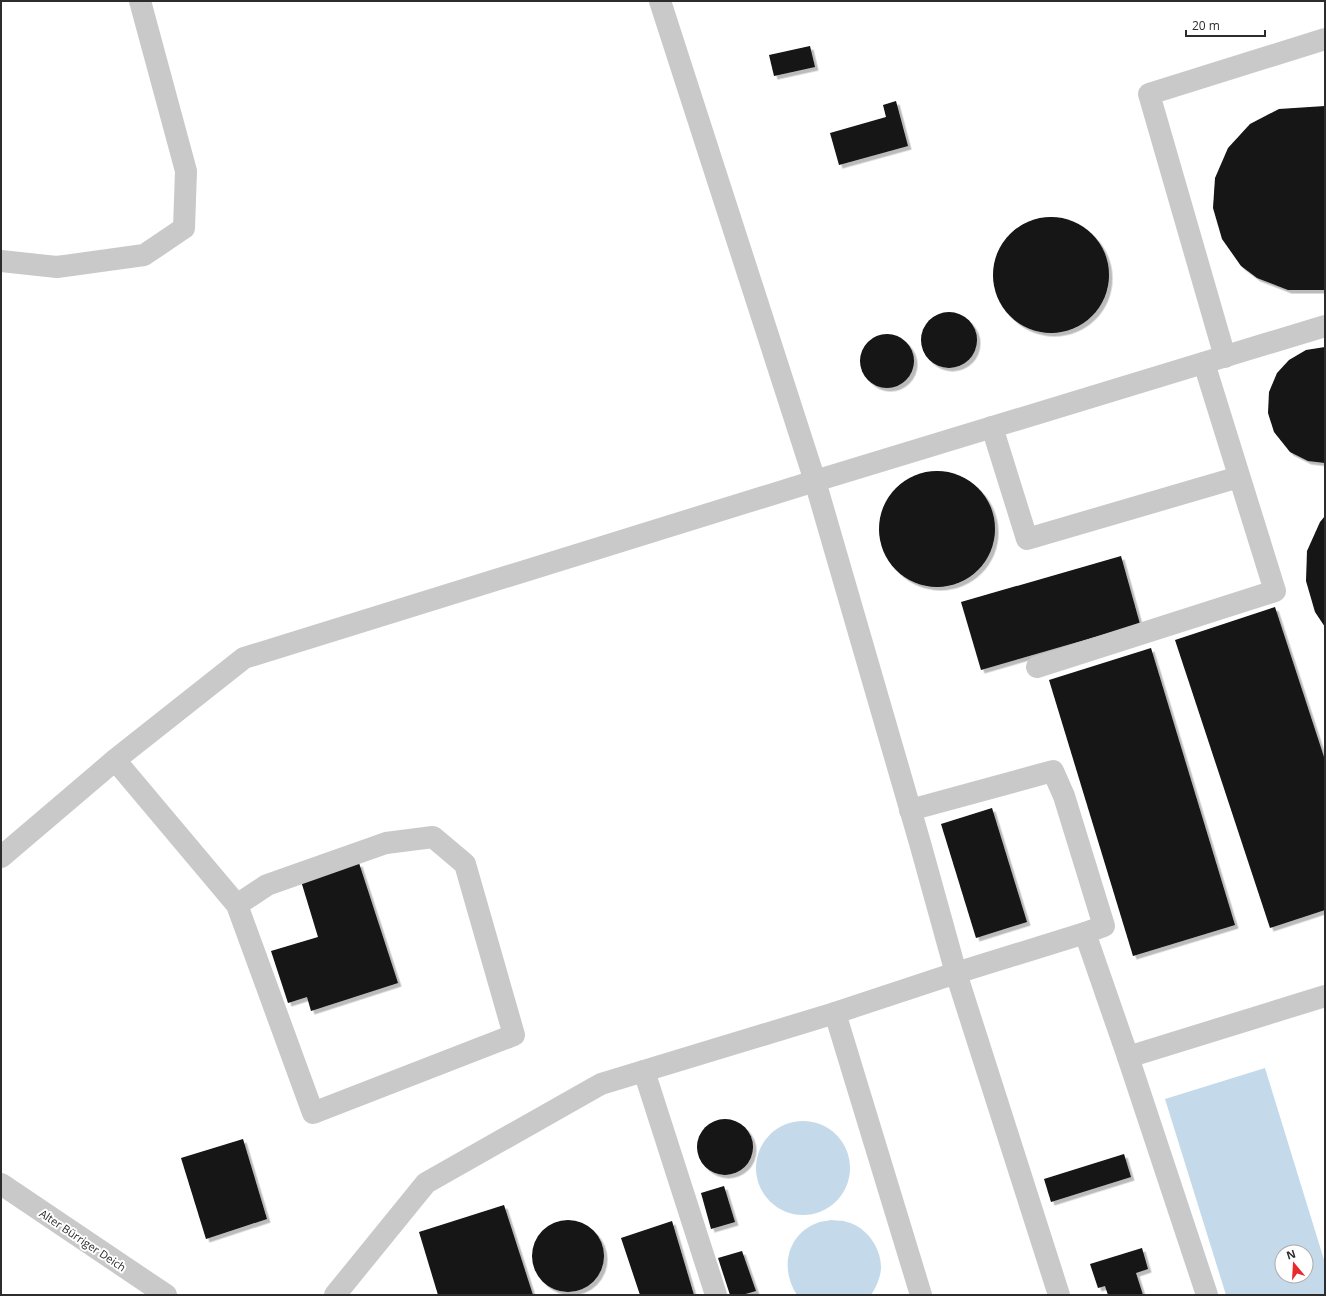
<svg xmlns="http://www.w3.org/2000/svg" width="1326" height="1296" font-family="'Open Sans',sans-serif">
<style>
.water{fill:#c4daeb;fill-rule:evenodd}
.building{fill:#131313;filter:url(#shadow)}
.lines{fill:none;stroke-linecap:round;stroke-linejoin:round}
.minor{stroke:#c9c9c9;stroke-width:22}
.labels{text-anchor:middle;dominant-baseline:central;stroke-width:4;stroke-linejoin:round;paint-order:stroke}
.street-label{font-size:11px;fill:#2c2c2c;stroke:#fff}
</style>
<defs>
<filter id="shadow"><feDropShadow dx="3.5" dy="3.5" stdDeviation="0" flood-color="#0004"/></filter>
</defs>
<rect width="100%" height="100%" fill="#fff"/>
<!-- water -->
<g class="water">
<path d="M1265,1068l60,195v32h-99l-61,-196zM1282,1252h24v24h-24z"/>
<circle cx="803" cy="1168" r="47"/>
<path d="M832,1220c5,1 11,0 15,2 20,5 35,27 34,47 -1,10 -5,18 -10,26h-74c-17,-25 -11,-60 20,-72 4,-2 10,-2 15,-3z"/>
</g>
<!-- building -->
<g class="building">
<path d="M810,46l5,21 -41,9 -5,-21z"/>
<path d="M896,101l12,45 -69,19 -9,-32 56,-16 -3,-12z"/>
<path d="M1325,106v184h-37l-31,-12 -16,-12 -19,-27 -9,-31 2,-30 13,-30 22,-24 29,-15z"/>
<circle cx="1051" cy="275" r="58"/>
<circle cx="949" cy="340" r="28"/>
<circle cx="887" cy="361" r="27"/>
<path d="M1325,347v116l-17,-2 -18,-9 -16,-20 -6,-19 1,-21 8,-19 12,-13 17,-10z"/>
<circle cx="937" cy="529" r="58"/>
<path d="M1325,516v111l-10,-15 -9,-31 1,-30 13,-29z"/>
<path d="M1121,556l19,68 -159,46 -20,-68z"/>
<path d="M1275,607l50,153v150l-55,18 -95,-288z"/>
<path d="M1151,648l84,277 -102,31 -84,-276z"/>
<path d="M992,808l35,114 -51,16 -35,-114z"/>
<path d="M359,863l39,120 -87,28 -4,-14 -19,6 -17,-52 47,-14 -17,-56z"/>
<circle cx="725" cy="1147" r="28"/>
<path d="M243,1139l24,80 -61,20 -25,-81z"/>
<path d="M1124,1154l7,23 -80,25 -7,-23z"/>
<path d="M724,1186l11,36 -24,7 -10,-36z"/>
<path d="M504,1205l29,90h-95l-19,-63z"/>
<circle cx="568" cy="1256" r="36"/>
<path d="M672,1221l22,74h-54l-19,-57z"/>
<path d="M1142,1248l6,21 -12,4 7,22h-35l-3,-9 -7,2 -8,-24z"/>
<path d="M742,1251l14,40 -14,4h-12l-12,-37z"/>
</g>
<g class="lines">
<!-- minor -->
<g class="minor">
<path d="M660,1l155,480 510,-155"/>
<path d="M1,261l56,6 87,-12 40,-27 2,-57 -46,-170"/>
<path d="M1225,357l-76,-263 176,-55"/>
<path d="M992,427l35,112 212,-62"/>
<path d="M1037,667l238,-76 -71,-228"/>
<path d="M115,760l122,145 76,208 201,-78 -49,-171 -32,-27 -47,6 -119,42 -30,20"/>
<path d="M910,810l143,-39 11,25 40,130 -19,7"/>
<path d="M1,857l114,-97 129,-102 571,-177 105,362 36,130 129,-40 43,124 197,-61"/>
<path d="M835,1013l86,282"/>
<path d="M1128,1057l79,238"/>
<path d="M644,1071l72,224"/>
<path d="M1,1184l165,111"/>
<path d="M335,1295l91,-112 175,-99 234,-71 121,-40 103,322"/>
</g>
</g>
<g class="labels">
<!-- street labels -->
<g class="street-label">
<text transform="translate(83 1240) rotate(34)">Alter Bürriger Deich</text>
</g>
</g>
<!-- border -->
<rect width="1326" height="1296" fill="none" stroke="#2c2c2c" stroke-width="4"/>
<!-- north arrow -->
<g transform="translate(1294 1264) rotate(342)"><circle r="19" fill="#ffffff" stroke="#ababab"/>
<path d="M0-3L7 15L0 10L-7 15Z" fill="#e8292e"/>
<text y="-6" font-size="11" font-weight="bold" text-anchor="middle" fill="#2c2c2c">N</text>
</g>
<!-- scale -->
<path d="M1186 30v6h79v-6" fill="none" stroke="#2c2c2c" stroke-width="2"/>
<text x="1192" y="30" font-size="12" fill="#2c2c2c" stroke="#ffffff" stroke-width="3" paint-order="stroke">20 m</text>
</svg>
